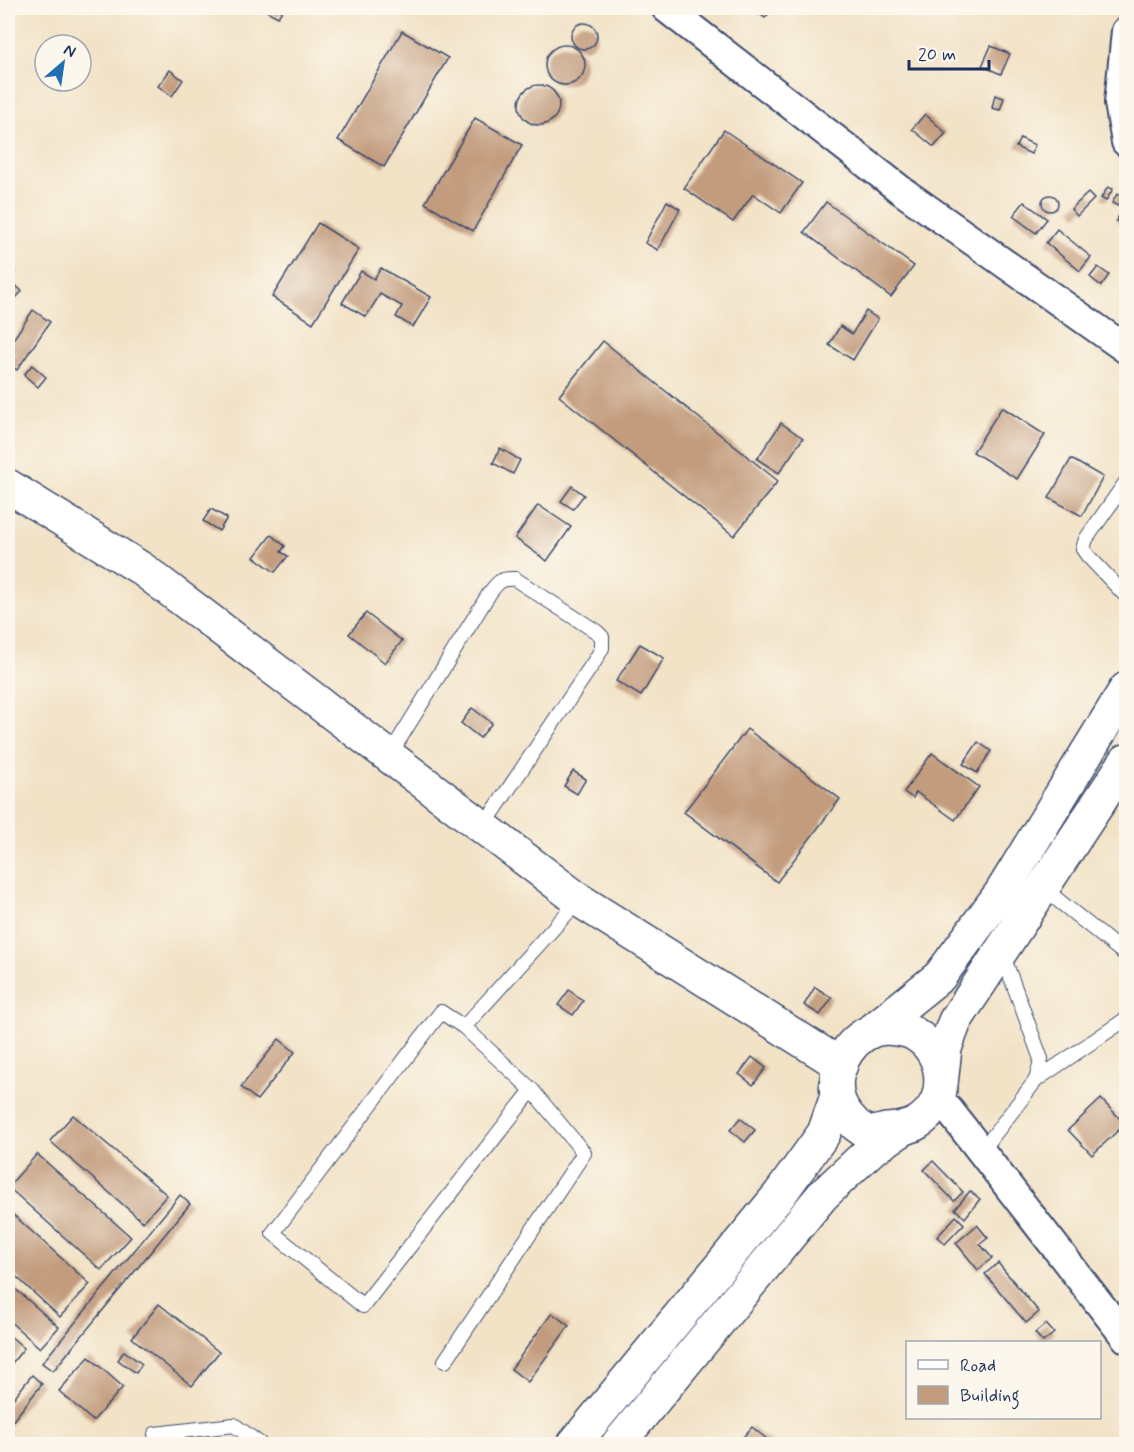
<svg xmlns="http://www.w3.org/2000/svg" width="1134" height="1452" font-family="Mynerve,sans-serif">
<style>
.building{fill:#c39c7e}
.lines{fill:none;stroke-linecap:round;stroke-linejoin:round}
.lane-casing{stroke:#3b4a6e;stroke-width:16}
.street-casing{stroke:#3b4a6e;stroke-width:32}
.secondary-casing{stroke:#3b4a6e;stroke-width:36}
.primary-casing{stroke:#3b4a6e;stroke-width:36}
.lane{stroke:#fff;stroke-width:14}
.street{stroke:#fff;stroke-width:28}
.secondary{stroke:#fff;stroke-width:33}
.primary{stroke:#fff;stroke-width:33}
</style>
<rect width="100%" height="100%" fill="#fbf7ec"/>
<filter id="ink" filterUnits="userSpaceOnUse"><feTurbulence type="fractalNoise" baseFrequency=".0167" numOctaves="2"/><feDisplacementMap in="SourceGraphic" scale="12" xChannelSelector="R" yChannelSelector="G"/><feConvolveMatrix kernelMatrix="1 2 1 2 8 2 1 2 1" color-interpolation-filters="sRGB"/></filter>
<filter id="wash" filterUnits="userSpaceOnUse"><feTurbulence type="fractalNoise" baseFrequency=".008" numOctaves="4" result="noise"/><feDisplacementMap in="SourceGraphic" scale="24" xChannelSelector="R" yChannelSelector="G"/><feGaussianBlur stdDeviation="1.35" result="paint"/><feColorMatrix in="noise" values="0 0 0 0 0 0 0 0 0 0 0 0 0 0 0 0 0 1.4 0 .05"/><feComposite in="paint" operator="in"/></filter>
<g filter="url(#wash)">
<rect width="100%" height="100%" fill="#f2e2c6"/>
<g id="blocks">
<!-- building -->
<g class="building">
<path d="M261,8h23l-6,9z"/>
<path d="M752,8h21l-8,10z"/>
<circle cx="584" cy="36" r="13"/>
<path d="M402,31l46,27 -64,109 -46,-27z"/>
<circle cx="565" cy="65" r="20"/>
<path d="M991,46l19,8 -9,20 -19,-8z"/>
<path d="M170,70l13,10 -11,16 -14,-10z"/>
<circle cx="539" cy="105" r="20"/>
<path d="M995,95l9,3 -4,12 -8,-2z"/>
<path d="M925,114l21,19 -12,14 -22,-18z"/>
<path d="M475,118l47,27 -49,86 -48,-28z"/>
<path d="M724,130l78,53 -21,30 -28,-19 -20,28 -49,-34z"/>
<path d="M1020,138l15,7 -4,9 -15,-7z"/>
<path d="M1108,187l5,2 -7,12 -5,-3z"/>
<path d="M1088,193l6,6 -17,17 -6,-7z"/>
<path d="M1117,194l6,3 -5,9 -6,-3z"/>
<circle cx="1050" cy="203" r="8"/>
<path d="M1126,199v16l-6,-5z"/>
<path d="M667,201l13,8 -22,41 -13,-7z"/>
<path d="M826,202l88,64 -23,31 -87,-65z"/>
<path d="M1024,202l23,17 -11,14 -23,-17z"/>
<path d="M1120,214l6,5 -3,6 -7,-4z"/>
<path d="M318,223l41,26 -46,74 -41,-26z"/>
<path d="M1057,229l34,28 -11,14 -34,-28z"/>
<path d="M8,266l7,6 -6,8 13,11 -6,7 -8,-7z"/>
<path d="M1098,267l11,8 -8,11 -11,-9z"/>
<path d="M381,268l50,29 -18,30 -17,-10 6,-11 -22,-12 -14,23 -24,-14 19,-32 13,8z"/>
<path d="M33,310l17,12 -33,48 -9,-6 7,-12 -7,-5z"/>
<path d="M866,311l12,8 -25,41 -24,-15 11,-19 12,8z"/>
<path d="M603,341l175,140 -44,55 -175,-140z"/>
<path d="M32,365l14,12 -8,10 -14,-12z"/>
<path d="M1002,407l43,28 -28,44 -44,-27z"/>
<path d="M781,423l22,15 -24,35 -22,-14z"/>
<path d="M500,448l20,12 -7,14 -20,-11z"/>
<path d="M1071,459l32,18 -21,39 -33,-18z"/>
<path d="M572,486l12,9 -11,14 -12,-8z"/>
<path d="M538,505l33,22 -24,34 -32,-23z"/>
<path d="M211,509l16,9 -8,13 -16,-10z"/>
<path d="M271,535l14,11 -4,6 7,4 -13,16 -21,-15z"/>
<path d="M366,613l36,28 -17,22 -36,-29z"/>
<path d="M640,644l24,14 -23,38 -25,-15z"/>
<path d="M472,708l20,15 -12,15 -19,-15z"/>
<path d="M747,729l93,70 -63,83 -93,-70z"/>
<path d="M978,742l13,9 -14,22 -14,-9z"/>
<path d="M932,753l47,34 -24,33 -39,-28 -3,6 -9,-6z"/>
<path d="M573,771l13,8 -9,15 -13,-8z"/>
<path d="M815,987l17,11 -12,17 -16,-10z"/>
<path d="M569,990l14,11 -10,14 -15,-10z"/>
<path d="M279,1039l16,13 -38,48 -16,-13z"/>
<path d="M752,1057l14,11 -13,17 -14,-11z"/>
<path d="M1101,1099l24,25 -33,31 -24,-25z"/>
<path d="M73,1115l94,80 -24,27 -93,-81z"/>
<path d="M740,1118l15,12 -10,12 -15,-12z"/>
<path d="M37,1154l94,83 -30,33 -93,-83z"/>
<path d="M933,1161l30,31 -9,9 -30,-31z"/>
<path d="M970,1191l10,8 -15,19 -10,-9z"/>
<path d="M180,1195l10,9 -137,167 -11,-8z"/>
<path d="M8,1210l82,74 -30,33 -52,-48z"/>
<path d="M956,1216l8,8 -19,20 -8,-7z"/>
<path d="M977,1225l11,13 -8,6 12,14 -14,12 -22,-27z"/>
<path d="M998,1263l41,49 -13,11 -41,-49z"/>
<path d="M12,1286l47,41 -19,21 -32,-28v-29z"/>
<path d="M159,1304l60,48 -27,34 -60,-48z"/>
<path d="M552,1313l17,13 -41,56 -17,-13z"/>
<path d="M1046,1324l8,9 -11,9 -8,-9z"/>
<path d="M8,1334l16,14 -16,20z"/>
<path d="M124,1351l18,13 -6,9 -18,-13z"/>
<path d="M89,1357l34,30 -30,34 -34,-30z"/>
<path d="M32,1375l10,9 -34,43v-22z"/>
<path d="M752,1427l21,17h-32l-2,-2z"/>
</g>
</g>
</g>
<g filter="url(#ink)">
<use href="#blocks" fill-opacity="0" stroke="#3b4a6e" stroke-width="1.5"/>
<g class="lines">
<!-- lane casing -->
<g class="lane-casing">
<g id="lane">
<path d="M1126,482l-40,57 -3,10 5,7 38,40"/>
<path d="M389,756l100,-162c9,-12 11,-16 26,-15l82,53 5,5v11l-6,11 -113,168"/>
<path d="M1043,888l83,67"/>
<path d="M464,1027l115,-127"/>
<path d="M1036,1080l90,-61"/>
<path d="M981,1152l55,-72 3,-11 2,-10 -39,-106"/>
<path d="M445,1361l139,-208 -52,-63 -68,-63 -23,-15 -168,221 90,73 169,-216"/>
<path d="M155,1434l79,-9 26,19"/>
</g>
</g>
<!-- street casing -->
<g class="street-casing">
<g id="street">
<path d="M666,8l236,183 224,158"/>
<path d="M1126,31l-7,72 7,39"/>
<path d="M937,1101l12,9 177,228"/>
</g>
</g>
<!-- secondary casing -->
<g class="secondary-casing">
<path id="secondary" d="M8,486l134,83 437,331 262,165"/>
</g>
<!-- primary casing -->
<g class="primary-casing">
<g id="primary">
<path d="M885,1028c11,1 22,1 31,7 32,20 34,68 1,88 -10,6 -20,6 -31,7 -4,1 -9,3 -14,3 -6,-1 -15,-6 -19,-11 -7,-7 -14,-17 -16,-28 -5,-30 18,-64 48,-66z"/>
<path d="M874,1029l66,-53 61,-83 125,-204"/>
<path d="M941,1084l4,-36 10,-27 171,-260"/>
<path d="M574,1444l206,-250 44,-61 13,-37"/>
<path d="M618,1444l204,-248 49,-46 32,-21"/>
</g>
</g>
<!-- lane -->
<use href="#lane" class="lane"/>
<!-- street -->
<use href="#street" class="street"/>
<!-- secondary -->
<use href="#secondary" class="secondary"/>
<!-- primary -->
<use href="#primary" class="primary"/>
</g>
</g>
<!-- margin -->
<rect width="1134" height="1452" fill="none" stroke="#fbf7ec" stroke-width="30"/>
<!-- legend -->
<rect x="906" y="1341" width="195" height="78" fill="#fbf7ec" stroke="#a1a7b3" stroke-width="1.5"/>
<rect x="918" y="1360" width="30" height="9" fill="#ffffff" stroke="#a1a7b3" stroke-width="1.5"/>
<text x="960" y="1371" font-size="18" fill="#1b2f5e">Road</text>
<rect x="918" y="1386" width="30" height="18" fill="#c39c7e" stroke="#a1a7b3" stroke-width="1.5"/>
<text x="960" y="1401" font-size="18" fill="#1b2f5e">Building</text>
<!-- north arrow -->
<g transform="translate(63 63) rotate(29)"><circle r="28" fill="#fbf7ec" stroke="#a1a7b3" stroke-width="1.5"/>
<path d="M0-4.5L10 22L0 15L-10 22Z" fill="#1f6fb2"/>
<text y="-9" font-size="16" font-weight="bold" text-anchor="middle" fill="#1b2f5e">N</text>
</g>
<!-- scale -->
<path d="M909 60v9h80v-9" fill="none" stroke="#1b2f5e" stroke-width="3"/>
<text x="918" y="60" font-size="18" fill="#1b2f5e" stroke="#fbf7ec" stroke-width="4.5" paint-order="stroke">20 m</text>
</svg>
